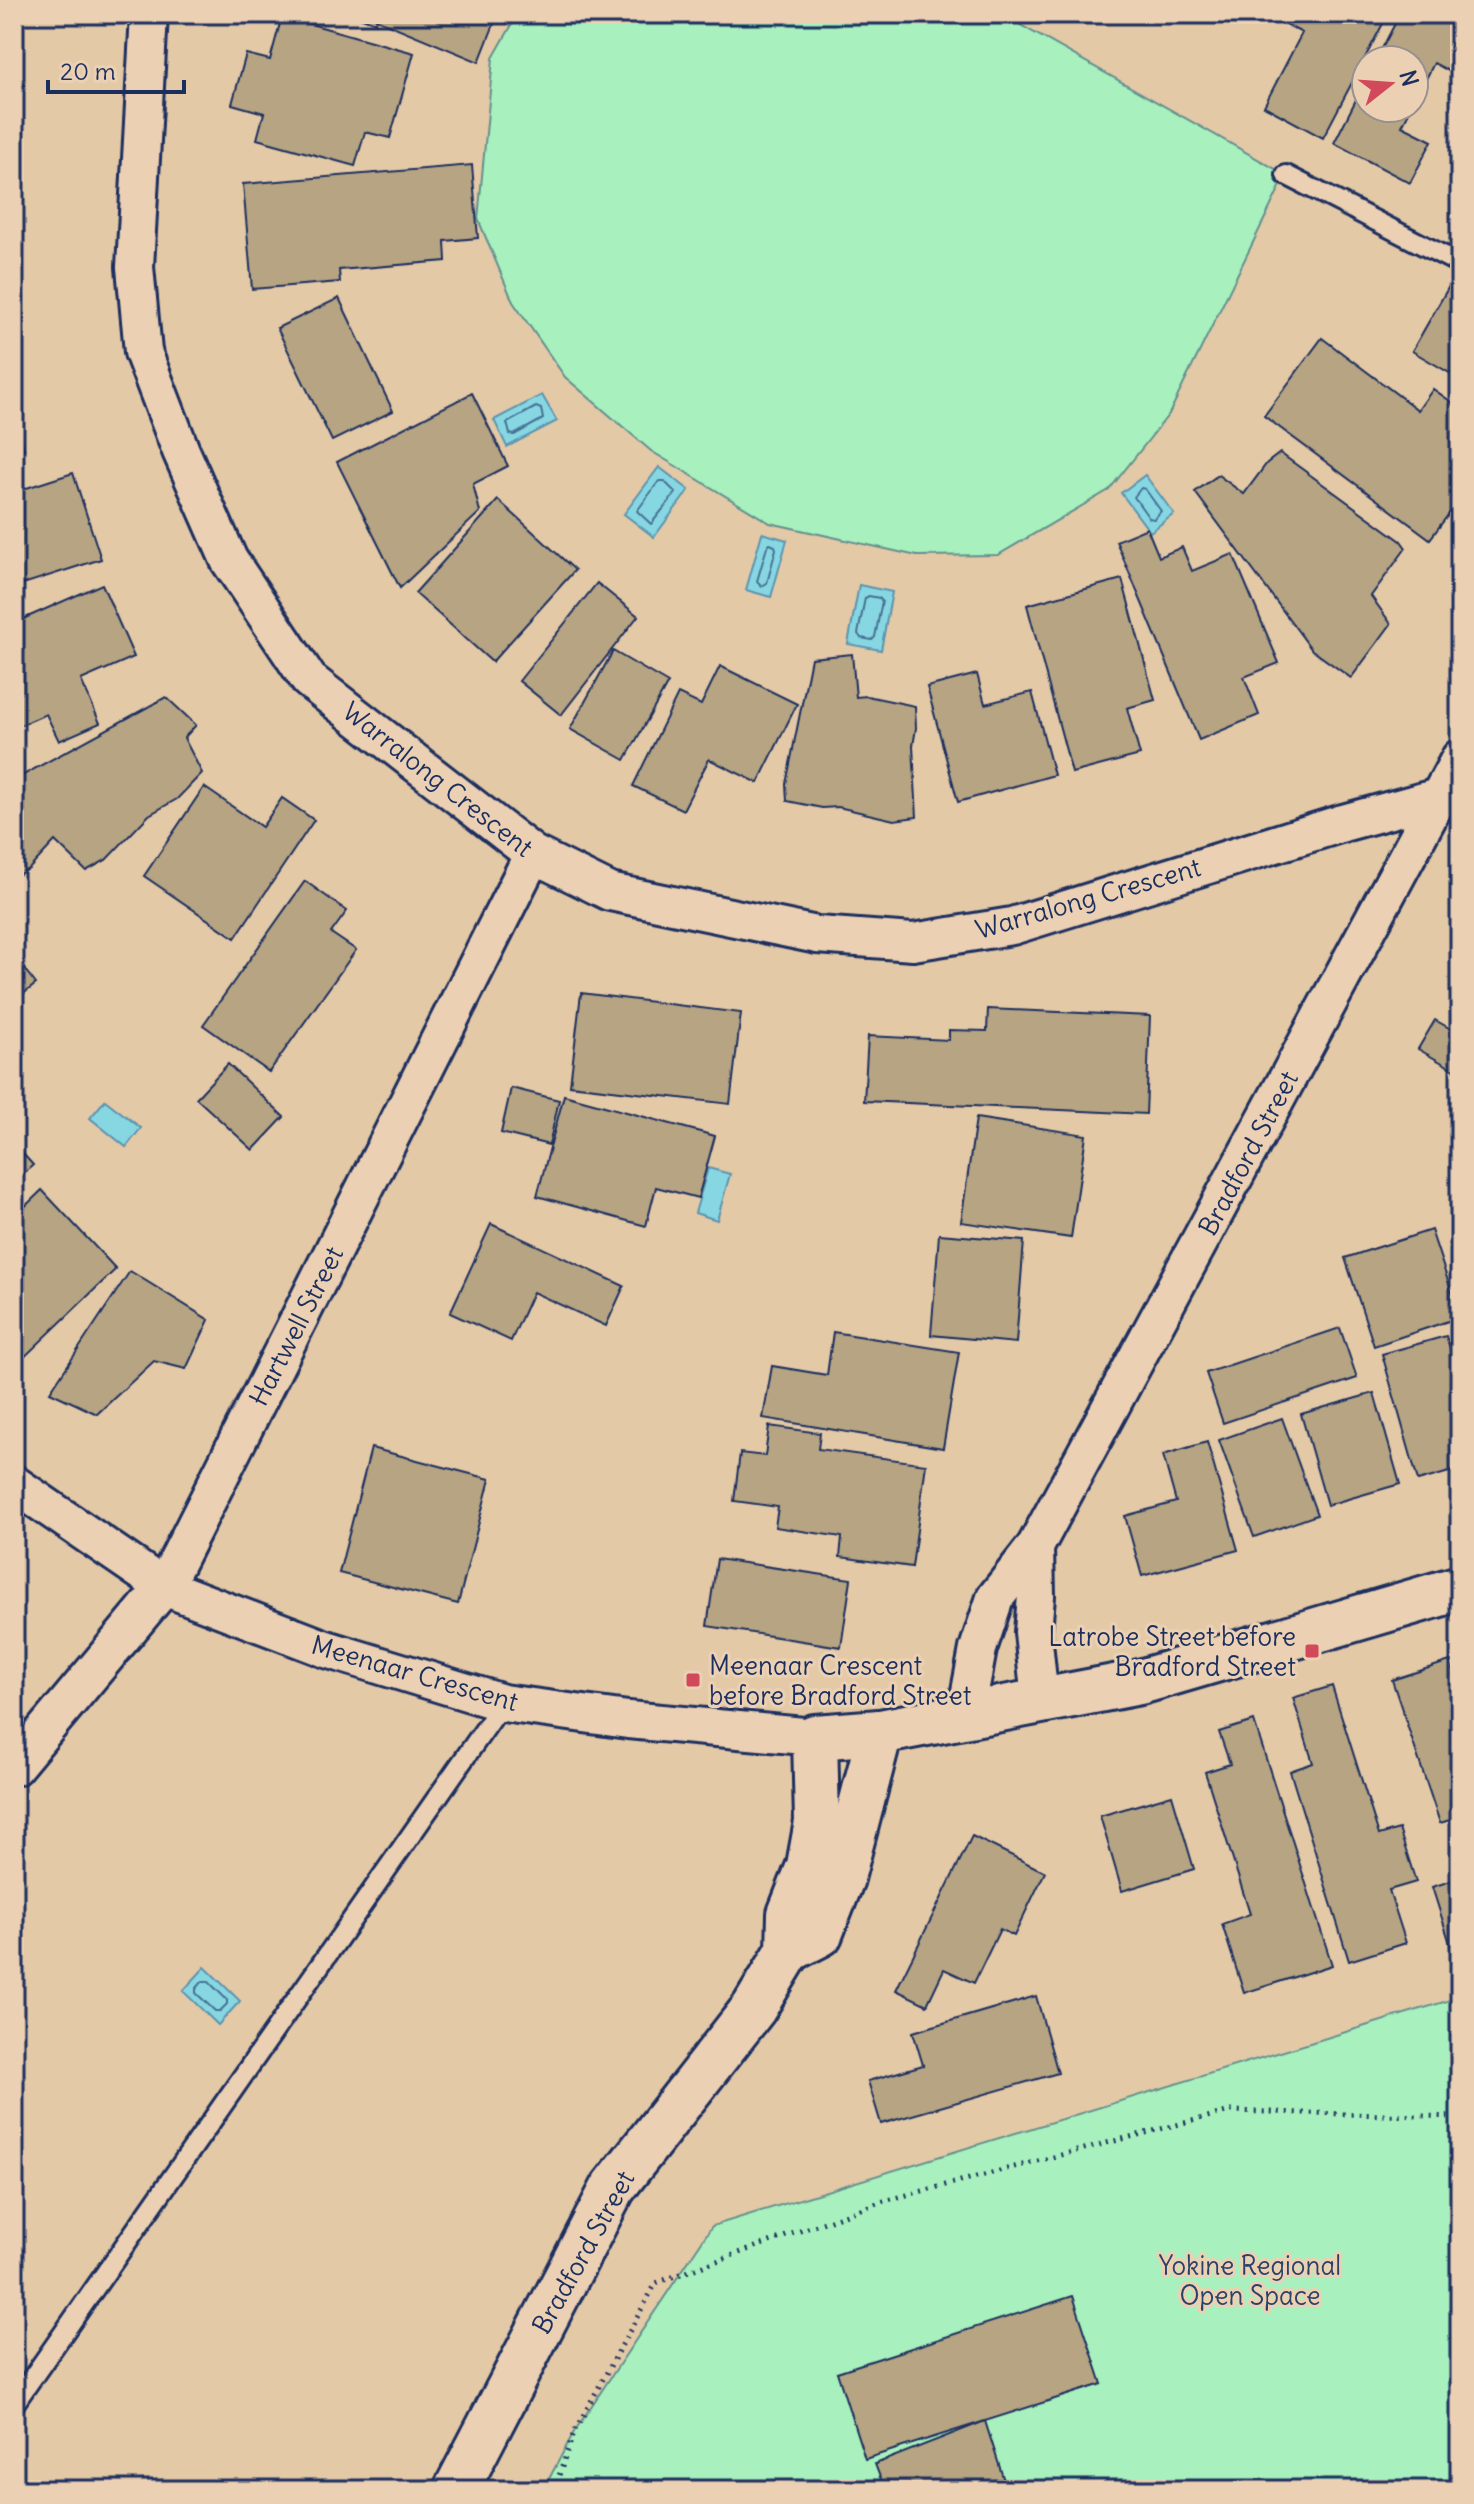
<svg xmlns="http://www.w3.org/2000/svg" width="1474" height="2504" font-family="Delius,sans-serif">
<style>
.green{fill:#a8f0bd;stroke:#62908e;stroke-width:2}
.water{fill:#87d7e3;stroke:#5c94ae;stroke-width:2}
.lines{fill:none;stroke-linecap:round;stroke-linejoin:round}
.shore{stroke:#467293;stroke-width:2}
.building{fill:#b6a483;stroke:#1b2f5e;stroke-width:2}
.lane-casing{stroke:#1b2f5e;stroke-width:24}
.street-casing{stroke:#1b2f5e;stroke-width:42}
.secondary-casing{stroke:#1b2f5e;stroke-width:50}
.path{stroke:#1b2f5e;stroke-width:5;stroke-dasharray:2 6;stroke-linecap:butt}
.lane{stroke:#ecd0b3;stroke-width:18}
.street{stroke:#ecd0b3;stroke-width:36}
.secondary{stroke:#ecd0b3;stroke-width:44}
.poi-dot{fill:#d1495b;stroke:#ecd0b3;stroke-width:3}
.labels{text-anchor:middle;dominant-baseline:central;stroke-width:6;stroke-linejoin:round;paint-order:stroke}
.street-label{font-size:26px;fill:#1b2f5e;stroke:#ecd0b3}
.poi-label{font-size:26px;fill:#1b2f5e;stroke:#ecd0b3;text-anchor:end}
.park-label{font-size:26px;fill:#294268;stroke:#ecd0b3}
</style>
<rect width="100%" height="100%" fill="#e4c9a7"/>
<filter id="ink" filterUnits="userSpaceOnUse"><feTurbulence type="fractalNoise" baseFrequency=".0125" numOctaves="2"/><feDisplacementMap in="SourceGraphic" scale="16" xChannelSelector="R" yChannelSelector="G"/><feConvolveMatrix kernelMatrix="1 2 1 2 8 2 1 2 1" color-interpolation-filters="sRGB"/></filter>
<g filter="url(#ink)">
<!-- green -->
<g class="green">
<path d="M518,14h483l285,161 -117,239 -60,76 -111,65 -81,1 -147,-33 -119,-72 -86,-74 -52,-75 -35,-83 15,-161z"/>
<path d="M1460,1997v493h-917l31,-58 138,-206z"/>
</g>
<!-- water -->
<g class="water">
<path d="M542,395l15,26 -50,26 -13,-27z"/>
<path d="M659,467l30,23 -35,47 -30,-23z"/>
<path d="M1145,475l29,39 -24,18 -29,-39z"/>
<path d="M762,533l25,7 -16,57 -25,-7z"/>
<path d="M859,585l33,7 -11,58 -33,-6z"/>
<path d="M105,1100l36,28 -15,19 -36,-29z"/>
<path d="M708,1168l22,6 -13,46 -22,-7z"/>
<path d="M205,1967l35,34 -22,24 -35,-34z"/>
</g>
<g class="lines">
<!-- shore -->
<g class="shore">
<path d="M536,407l5,2 2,10 -29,16 -4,-1 -3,-11z"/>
<path d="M659,481h5l12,12 -25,31 -14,-13z"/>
<path d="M1141,488l4,1 16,22 -7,8 -5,-1 -15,-21z"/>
<path d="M770,544l5,2 1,3 -9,34 -5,3 -5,-5 10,-34z"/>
<path d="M869,596l10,2 3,3 -7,36 -3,3 -11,-2 -3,-4 7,-36z"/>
<path d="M203,1981h5l19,19v4l-7,7h-5l-19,-18v-4z"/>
</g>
</g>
<!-- building -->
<g class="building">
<path d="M352,14h146l-19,48 -103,-43 -1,4z"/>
<path d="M1280,14h108l-65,124 -59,-32 38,-73 -25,-13z"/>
<path d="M1400,14h60v63l-26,-14 -20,40v-43h-38z"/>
<path d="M282,16l132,37 -24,85 -25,-6 -10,34 -98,-27 7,-26 -32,-9 14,-50 24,6z"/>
<path d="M1366,80v28h45l-9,18 30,15 -22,42 -76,-40z"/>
<path d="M472,165l6,73 -33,3 1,20 -107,9 1,12 -88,7 -9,-105z"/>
<path d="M1460,267v112l-48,-28z"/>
<path d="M339,298l54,113 -61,30 -55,-113z"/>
<path d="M1322,338l96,72 15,-21 27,19v91l-30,40 -166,-123z"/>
<path d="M472,393l36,73 -35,18 7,28 -80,76 -63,-126z"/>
<path d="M14,410l10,39 -10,3z"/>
<path d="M1280,453l121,88 5,7 -35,48 20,28 -40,54 -39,-28 -117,-158 23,-17 26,19 23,-31z"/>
<path d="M73,473l28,86 -87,28v-95z"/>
<path d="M498,500l77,70 -83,92 -77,-69z"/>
<path d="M1147,528l12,29 23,-10 10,24 41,-17 46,109 -35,14 15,38 -60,25 -83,-199z"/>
<path d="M1122,579l33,121 -28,8 13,47 -68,18 -45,-168z"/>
<path d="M597,583l41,33 -77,99 -42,-34z"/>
<path d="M102,584l32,73 -53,23 19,43 -41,18 -13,-27 -32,14v-105z"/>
<path d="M613,651l55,32 -43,77 -55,-31z"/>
<path d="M852,654l4,43 11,-1 48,10 1,22 -3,18 4,71 -23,3 -56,-13 -16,1 -35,-7 -1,-17 25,-126z"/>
<path d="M720,666l77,38 -39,79 -49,-24 -26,51 -50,-24 45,-92 23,11z"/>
<path d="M977,674l8,30 47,-12 22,83 -96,27 -31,-115z"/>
<path d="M166,697l30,28 -12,13 18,35 -25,26 -28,16 -43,45 -20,11 -31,-30 -26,28 -15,8v-97z"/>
<path d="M204,787l58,40 20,-29 32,22 -79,118 -91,-62z"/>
<path d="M305,881l42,30 -16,22 25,17 -87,122 -66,-47z"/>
<path d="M14,956l22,28 -22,17z"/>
<path d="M581,993l160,20 -11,91 -160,-19z"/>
<path d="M988,1009l162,7 -4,98 -282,-13 4,-65 81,4v-10l38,1z"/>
<path d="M1435,1020l23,13 2,-2v42l-42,-24z"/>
<path d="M228,1064l56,53 -31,33 -57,-52z"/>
<path d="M511,1088l48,12 -10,45 -48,-12z"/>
<path d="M564,1095l151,41 -17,62 -42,-11 -10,39 -109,-30z"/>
<path d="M976,1118l110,17 -15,103 -110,-16z"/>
<path d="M14,1144l19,21 -19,18z"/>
<path d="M42,1190l74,79 -102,98v-150z"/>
<path d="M491,1224l133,62 -18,40 -73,-34 -22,49 -61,-28z"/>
<path d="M1431,1230l29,87 -86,29 -29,-88z"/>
<path d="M939,1234l85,7 -8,102 -85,-8z"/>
<path d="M130,1271l79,49 -23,49 -32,-8 -57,53 -47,-22z"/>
<path d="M1340,1328l17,50 -134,45 -17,-50z"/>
<path d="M833,1332l126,20 -16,96 -180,-30 9,-52 55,9z"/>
<path d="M1446,1336l14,42v91l-42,12 -36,-127z"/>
<path d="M1374,1393l26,91 -73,21 -26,-91z"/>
<path d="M1282,1418l35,97 -63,22 -35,-97z"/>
<path d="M769,1426l51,7 -2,16 108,15 -14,103 -72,-10 2,-20 -67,-10 3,-20 -44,-6 6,-48 25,3z"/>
<path d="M1207,1442l31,108 -96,26 -17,-60 51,-14 -13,-47z"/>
<path d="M371,1448l119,31 -32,125 -119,-31z"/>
<path d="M717,1559l134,20 -10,68 -134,-21z"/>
<path d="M1450,1661l10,31v125l-20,6 -48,-143z"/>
<path d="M1332,1686l47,149 20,-6 17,53 -27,8 17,53 -57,18 -59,-190 23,-8 -20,-65z"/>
<path d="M1254,1721l78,244 -88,28 -22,-69 28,-10 -45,-142 25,-8 -11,-32z"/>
<path d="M1172,1795l22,74 -72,22 -22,-75z"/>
<path d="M972,1836l73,36 -31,64 -14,-7 -26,54 -30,-14 -17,36 -31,-15z"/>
<path d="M1460,1878v80l-5,1 -23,-72z"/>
<path d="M1036,1996l22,77 -177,51 -13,-43 55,-16 -10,-33z"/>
<path d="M1073,2296l29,88 -237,75 -28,-87z"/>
<path d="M985,2421l22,69h-122l-10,-26z"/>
</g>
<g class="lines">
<!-- lane casing -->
<g class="lane-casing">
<g id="lane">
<path d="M1286,175l174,89"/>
<path d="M14,2404l489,-701"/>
</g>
</g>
<!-- street casing -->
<g class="street-casing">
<g id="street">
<path d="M149,14l-14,253 8,85 38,99 48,109 80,120 224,174 77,38 207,43 96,7 99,-16 331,-103 117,-32"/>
<path d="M14,1484l150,103 162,62 177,54 125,17 187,17"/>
<path d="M1035,1547l1,49 -3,36 7,69"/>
<path d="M965,1718l13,-69 17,-51 40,-51 425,-789"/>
<path d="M14,1767l150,-180 369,-733"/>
</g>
</g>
<!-- secondary casing -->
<g class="secondary-casing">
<g id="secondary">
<path d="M789,1950l31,-16 22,-56 38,-146"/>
<path d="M456,2490l157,-302 141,-180 35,-58 1,-36 19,-48 8,-44 -2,-85 65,-5 260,-50 320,-94"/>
</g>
</g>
<!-- path -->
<path class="path" d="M554,2490l20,-58 82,-149 224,-81 350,-91 230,6"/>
<!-- lane -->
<use href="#lane" class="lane"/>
<!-- street -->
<use href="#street" class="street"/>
<!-- secondary -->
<use href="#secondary" class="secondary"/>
</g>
</g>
<!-- markers -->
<g class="poi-dot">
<rect x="1304" y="1643" width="16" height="16" rx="4"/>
<rect x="685" y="1672" width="16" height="16" rx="4"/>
</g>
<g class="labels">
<!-- street labels -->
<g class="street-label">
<text transform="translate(438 779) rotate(38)">Warralong Crescent</text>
<text transform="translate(1088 898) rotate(-16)">Warralong Crescent</text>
<text transform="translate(1248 1153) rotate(-62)">Bradford Street</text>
<text transform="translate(296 1326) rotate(-63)">Hartwell Street</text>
<text transform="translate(415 1673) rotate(16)">Meenaar Crescent</text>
<text transform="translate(583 2252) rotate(-61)">Bradford Street</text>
</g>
<!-- poi labels -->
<g class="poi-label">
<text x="1296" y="1636">Latrobe Street before<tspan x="1296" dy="30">Bradford Street</tspan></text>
<text x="709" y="1665" text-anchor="start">Meenaar Crescent<tspan x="709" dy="30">before Bradford Street</tspan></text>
</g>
<!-- park labels -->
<g class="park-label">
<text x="1250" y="2265">Yokine Regional<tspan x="1250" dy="30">Open Space</tspan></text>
</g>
</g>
<!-- margin -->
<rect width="1474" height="2504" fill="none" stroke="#ecd0b3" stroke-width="48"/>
<rect x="24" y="24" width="1426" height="2456" fill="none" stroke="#1b2f5e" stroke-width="3" filter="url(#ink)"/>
<!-- north arrow -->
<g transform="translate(1390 84) rotate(73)"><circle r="38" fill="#ecd0b3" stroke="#989091" stroke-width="2"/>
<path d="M0-6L14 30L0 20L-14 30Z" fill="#d1495b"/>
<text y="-12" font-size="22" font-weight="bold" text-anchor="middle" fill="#1b2f5e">N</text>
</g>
<!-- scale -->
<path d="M48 80v12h136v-12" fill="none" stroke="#1b2f5e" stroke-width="4"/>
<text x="60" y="80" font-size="24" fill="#1b2f5e" stroke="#ecd0b3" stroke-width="6" paint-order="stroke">20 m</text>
</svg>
